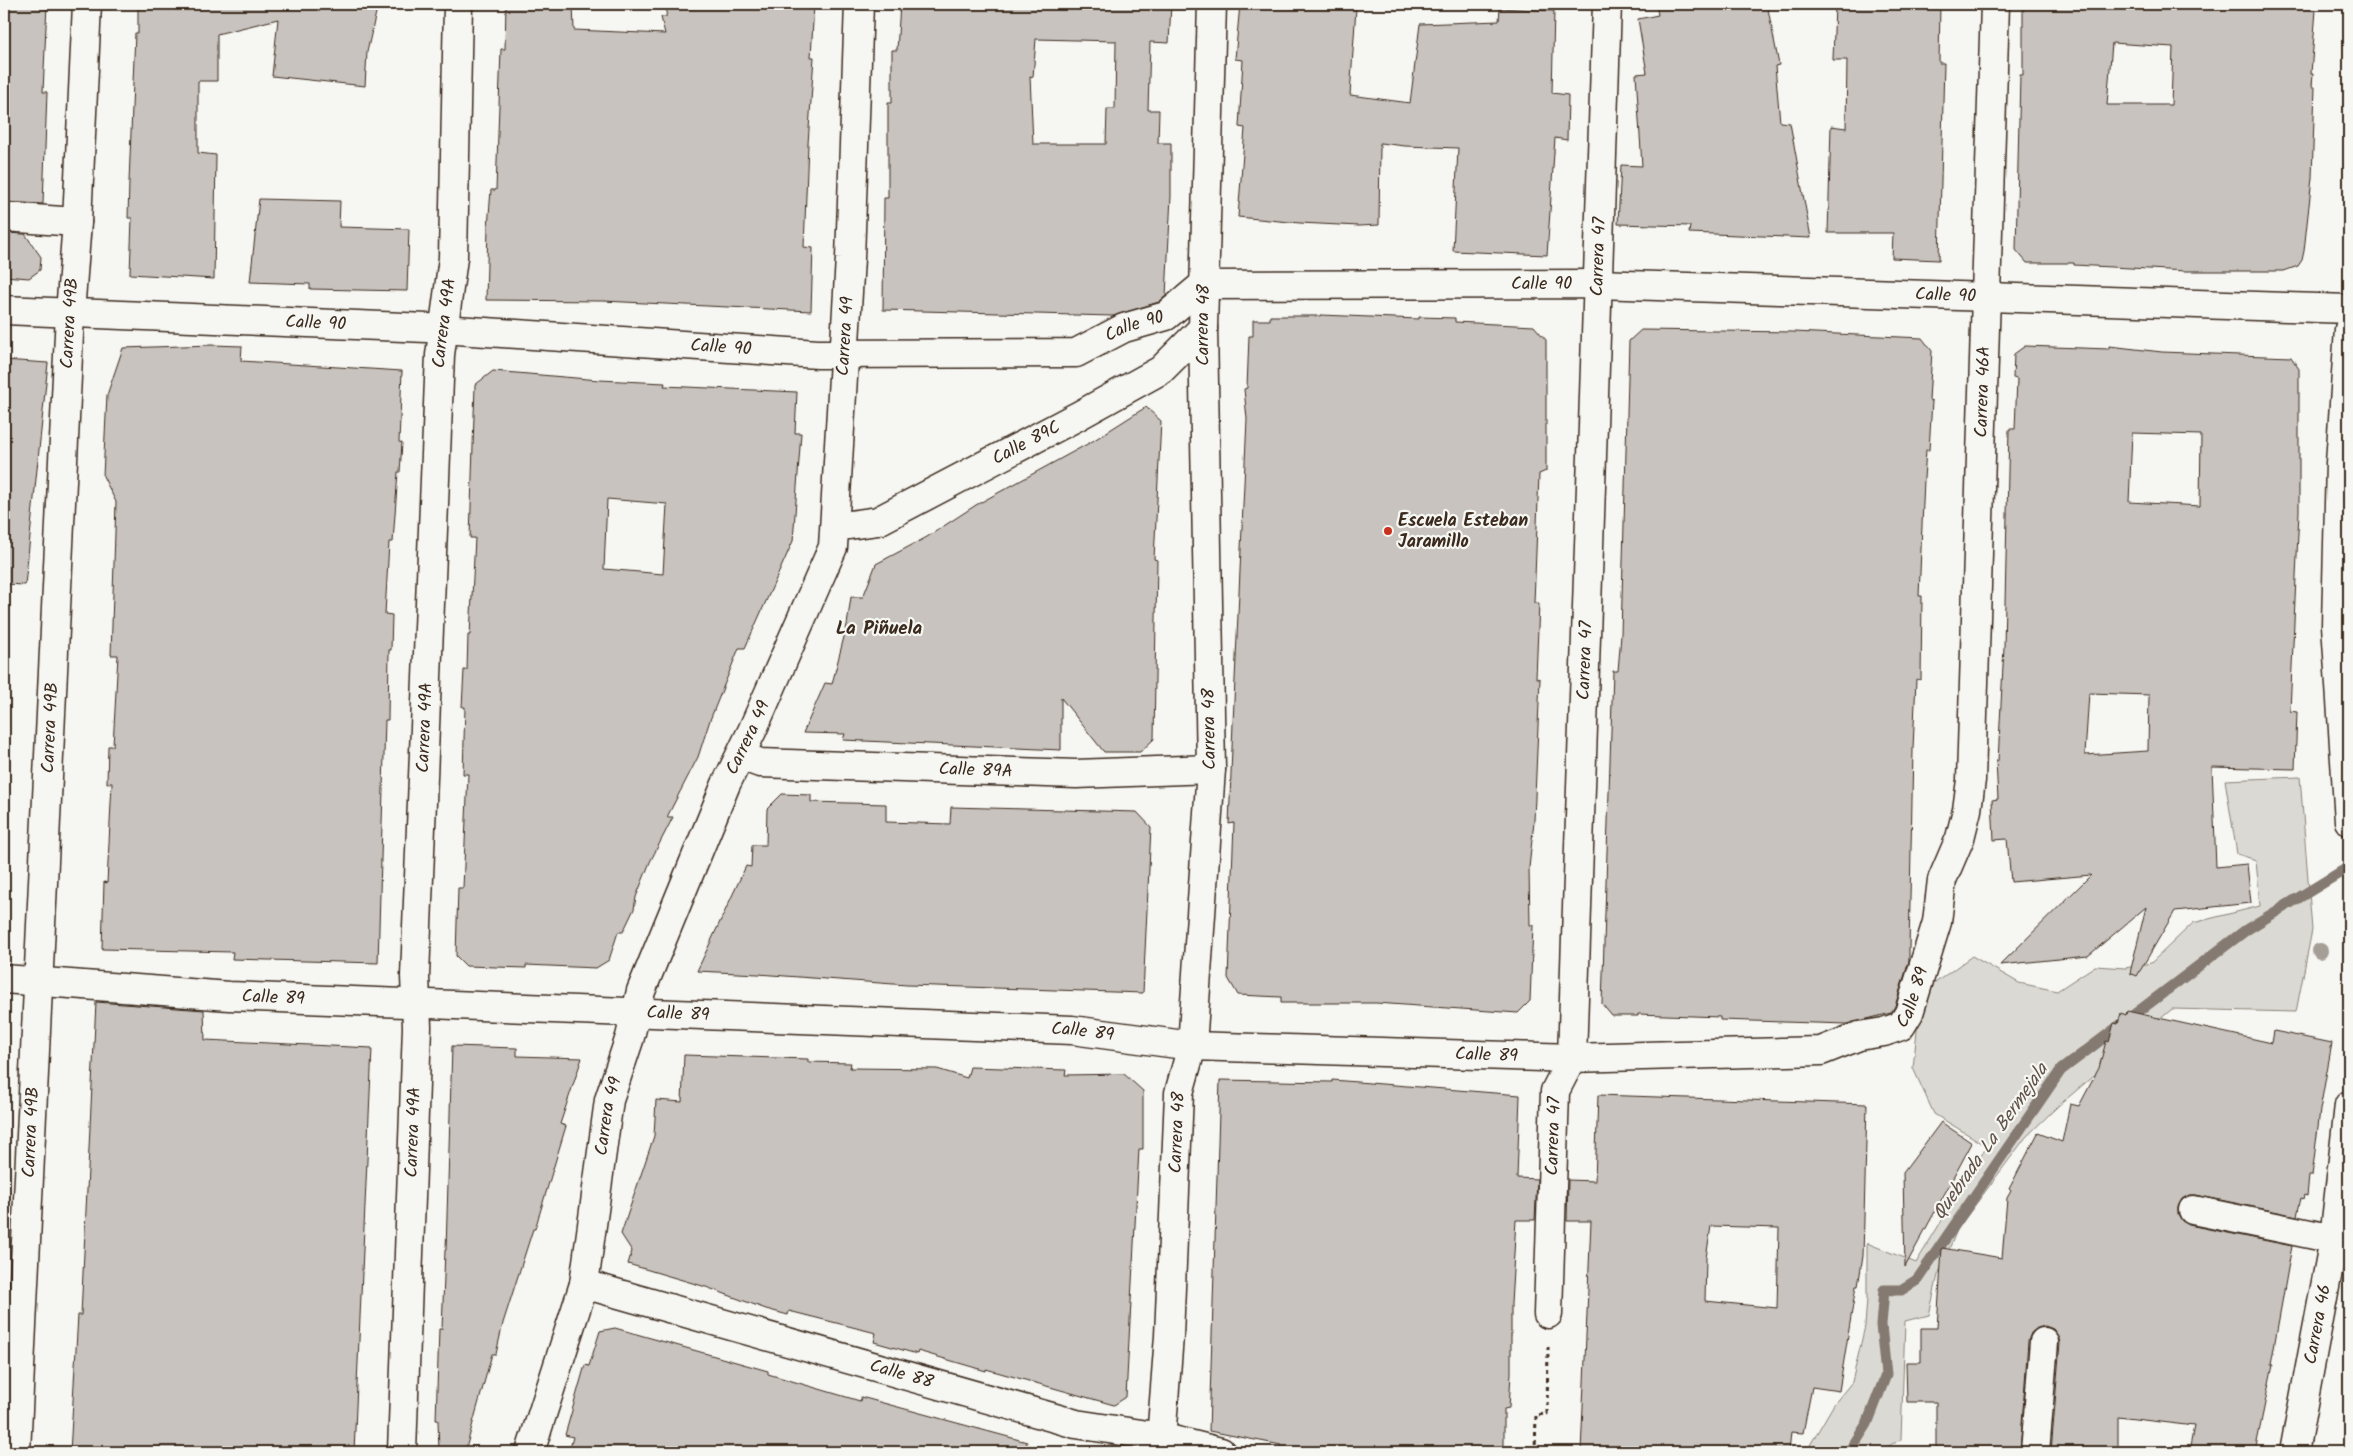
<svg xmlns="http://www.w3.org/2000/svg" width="2353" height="1456" font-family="Kalam,sans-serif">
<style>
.green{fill:#dad9d3;stroke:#8a8278}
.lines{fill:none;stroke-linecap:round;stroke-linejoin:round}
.stream{stroke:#857a71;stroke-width:11}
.building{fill:#c8c3be;stroke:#3b2a1e;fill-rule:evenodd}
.street-casing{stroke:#3b2a1e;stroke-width:31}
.secondary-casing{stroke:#3b2a1e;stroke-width:31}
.path{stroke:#3b2a1e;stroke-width:3;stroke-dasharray:4 4;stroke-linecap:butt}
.street{stroke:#f6f6f2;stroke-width:28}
.secondary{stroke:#f6f6f2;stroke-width:28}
.tree{fill:#a59e96}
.poi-dot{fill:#c8321e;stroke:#f6f6f2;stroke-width:2}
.labels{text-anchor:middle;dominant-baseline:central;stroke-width:4.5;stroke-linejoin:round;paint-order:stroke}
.street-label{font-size:18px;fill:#3b2a1e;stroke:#f6f6f2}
.poi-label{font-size:18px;font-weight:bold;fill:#3b2a1e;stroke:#f6f6f2;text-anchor:start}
.neighbourhood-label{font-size:19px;font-weight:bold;fill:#3b2a1e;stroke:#f6f6f2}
.water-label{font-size:19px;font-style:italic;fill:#605248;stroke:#f6f6f2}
</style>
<rect width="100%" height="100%" fill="#f6f6f2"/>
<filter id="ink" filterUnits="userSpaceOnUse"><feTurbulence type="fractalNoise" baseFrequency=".02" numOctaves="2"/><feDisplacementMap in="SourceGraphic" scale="10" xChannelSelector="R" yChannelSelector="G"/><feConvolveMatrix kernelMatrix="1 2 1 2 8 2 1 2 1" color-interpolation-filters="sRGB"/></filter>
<g filter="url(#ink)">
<!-- green -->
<path class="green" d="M2300,777l12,153 -16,82 -124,-3 -115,98 -31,30 -68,91 -20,47 -9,40 -24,6 -4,118 -23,13h-72l28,-48 18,-22 13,-56 2,-27v-56l49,20 71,-117 -53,-32 -21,-46 8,-75 51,-37 47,27 38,8 38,-25 30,2 26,-5 42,-40 67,-17 -4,-46 -19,-6 -12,-74z"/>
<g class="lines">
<!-- stream -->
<path class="stream" d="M1849,1452l18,-28 19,-49 -5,-50 3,-35h17l16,-10 144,-210 185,-140 103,-63"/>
</g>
<!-- building -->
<g class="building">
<path d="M4,4h43l-4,88h4l-4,112 -39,-2z"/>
<path d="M138,4h240l-11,48 -2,34 -93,-10 6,-57 -61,15v47h-19v72l18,2 -2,124 -84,-5 2,-56h-4l1,-36 6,-149h3z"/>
<path d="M506,4h67l1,26 91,4 -4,-17h5l1,-13h147l-3,53h3l-6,87 -4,103 9,1 -2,63 -208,-10 -117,-1 2,-73 3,-37h5l5,-141h4z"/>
<path d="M900,4h271l-2,39 -19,-1 -2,68h11l-1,33h13v53l-5,100 -7,6 -46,14 -230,-6 1,-112h4v-95h4v-53h5zM1036,39l80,2 -1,68h-8l-1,35h-73l-3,-68 3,1z"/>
<path d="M1240,4h100v3l16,1 -6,87 60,8 10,-79 79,-3 1,-13 54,3 -2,82 16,2 -1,45 -12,-2 -8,117 -94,-4 5,-103 -53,-2 -25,-3 -1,82 -20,1 -59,-3 -62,-6 7,-89 -6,-1 4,-67 -8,-1z"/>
<path d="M1656,4h111l12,61 -4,1 5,56 10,1 21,115 -122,-5 1,-7 -72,-2 3,-59 21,1 -6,-92 11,-1 -9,-54 20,-4z"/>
<path d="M1835,4h105l-1,59h5l-5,197 -47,-2 1,-25h-65l3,-107 15,2 1,-68h-14z"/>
<path d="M2023,4h288v6h5l-5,63h2l-1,14h3l-3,91 -8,73 -2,9 -4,6 -14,5h-98l-112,-6v-2h-47l-11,-13 4,-175h3zM2112,43l61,4 -2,58h-64z"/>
<path d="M259,199l81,2 -1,26 70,2 -2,62 -97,-2v-5l-60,-2z"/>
<path d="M4,233l21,1 16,23 -1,13 -11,8 -25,-2z"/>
<path d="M1321,315l98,4v-2l36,1v4l79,4 12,14v131l-7,3 -5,129h5l-3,75 4,1 -6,142 -5,47 1,57h3l-3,76 -12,12 -142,-10h-95v-6l-43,-2 -10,-17 6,-155 -5,1 4,-101 14,-304 -3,-30 3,-1 2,-52h4v-16h17v-4h50z"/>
<path d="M1641,330l153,2 128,6 10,13 -3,49 3,1 -3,49h-3l-2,29 -5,117h3l-1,84 -5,-1 -3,70 -4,201v11l-14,45 -4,7 -44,11 -127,-4v-3l-82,-3v2h-26l-10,-12 11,-333h5l3,-36 8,-294z"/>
<path d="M212,345l30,1 -1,15 161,10 -3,71 3,1 -2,29h-2l-5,70h-4l-4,72 7,1 -1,35h-2l-1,70h-3l-7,243 -146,-4 1,-7 -131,-3 2,-67 3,1 5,-100h-5l1,-37h5l5,-91h-7l5,-153 -13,-26 4,-81 16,-47z"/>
<path d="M2025,346l84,3v-3l53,6 129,5 8,12v142l-9,200 7,1 -2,57 -83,-2 4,100 31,-3 4,39 -76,8 -38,65 -7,-3 16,-66 -58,49 -88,9 91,-90 -80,7 -4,-43 -13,1 -2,-40 6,-1 -2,-38h2l6,-114 5,-218h6l2,-50 -4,-1 1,-24zM2132,433l69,2 -1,71 -71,-4zM2089,693l60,2 -1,56 -63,4z"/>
<path d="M4,360l44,3 -23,222 -21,-1z"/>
<path d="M493,371l106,9 66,3 -1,3 133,6 -2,41h6l-8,108 -48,107h-6l-29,72 -12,37 -31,60h6l-23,45 -14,35 -2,12 -11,23h-5l-9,28 -13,8 -70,-3v3l-60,-2 -10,-10 2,-68h5l5,-114h-5l2,-67h-3l2,-37h3l1,-35h2l5,-97h-5l5,-153zM607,499l60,5 -4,70 -59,-5z"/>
<path d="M1146,407l15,14 -7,138 3,1 -3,179 -14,13h-36l-43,-54v52l-218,-10 2,-6 -42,-1 22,-50 7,1 15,-59 4,-28h12l13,-33 51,-27 49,-32 115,-63z"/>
<path d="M782,794l29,1v7l75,2v18l64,2 1,-17 186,5 14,15 -8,166 -236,-8 -149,-11 -61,-3 49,-105 5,1 1,-22h14l1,-36z"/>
<path d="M96,1002l108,8 1,30 167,8 -18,404h-284l8,-137h3z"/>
<path d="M2127,1011l145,32 2,-12 58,12 -12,67 -8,66h-3l-2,20 -3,-1 -1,4 -2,-1 -4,18 -101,-21h-7l-7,4 -4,8v7l4,7 7,4 103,21 -21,118h2l-18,88h-66l5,-26 -76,-9v35h-67l9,-109 -2,-7 -5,-7 -8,-3 -8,2 -6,5 -3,8 -8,111h-84v-50h-29l-1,-40h15v-34h16l5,-80 60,10 5,-60 4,-7 -2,-2 29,-56 24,9 8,-38 9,2 20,-38 7,-27 3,1 5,-19 4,1 3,-11 5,2z"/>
<path d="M452,1046l65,2v8l65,2 -22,66 6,2 -31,103h-2l-30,94 -7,31h-4l-27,98h-26l-1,-32h-2l3,-91h3l3,-79h1z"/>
<path d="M684,1055l124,4v3l43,1 -1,5 87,1 30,9 3,-11 96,3 -1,5 59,-1 19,17v58h-4l-13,248 -12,8 -128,-36v2l-68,-20 -1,3 -43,-12 2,-9 -87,-22 -1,4 -22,-6 -60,-22 -78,-23 4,-13 -11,-17 33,-98 2,-36 26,2z"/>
<path d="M1220,1080l112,2v-2l188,15 -3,83 20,1 -2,41h-19l-5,84v69l-2,35 -5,1v43h-224l1,-7 -72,-14z"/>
<path d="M1598,1095l269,9 -4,152 -5,30h-2l-17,105 -27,-4 -9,46 -12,-1 -2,20h-208l10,-231h-24l1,-41 27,1zM1711,1226l68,2 -2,80 -72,-7 1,-43z"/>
<path d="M1941,1122l31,21 -67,124 -2,-94z"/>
<path d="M615,1328l153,43v3l92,27 1,-4 166,45 -1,10h-457l4,-15 -8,-2 20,-70 4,1 11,-35z"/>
</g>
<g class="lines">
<!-- street casing -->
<g class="street-casing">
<g id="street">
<path d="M4,217l73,5"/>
<path id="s1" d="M4,310l423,18 391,26 258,-1 48,-25 42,-12 37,-31 394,-1 752,25"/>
<path id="s2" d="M835,527l43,-6 200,-105 83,-46 42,-42"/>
<path id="s3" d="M741,756l19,7 316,11 135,-5"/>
<path id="s4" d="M4,979l225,17 843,34 120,16 380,12 249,-7 38,-15 25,-4 17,-6 8,-13 28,-91 5,-42 18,-42 7,-28 4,-30 24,-776"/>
<path d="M2193,1210l141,29"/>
<path id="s5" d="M584,1284l492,140 85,13 60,15"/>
<path id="s6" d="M1548,1314l7,-223 17,-33 35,-1054"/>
<path id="s7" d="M16,1452l54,-1139 7,-91 10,-218"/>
<path id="s8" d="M1160,1452l9,-116 10,-243 13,-47 19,-277 -8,-441 9,-324"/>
<path d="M2035,1452l9,-110"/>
<path id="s9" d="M2294,1452l40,-213 15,-134"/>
</g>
</g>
<!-- secondary casing -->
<g class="secondary-casing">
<g id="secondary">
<path d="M2349,329l-9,134 -4,162 13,196"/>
<path id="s10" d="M402,1452l15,-425 -2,-51 25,-621 13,-97 5,-254"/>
<path id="s11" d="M530,1452l54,-168 25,-184 21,-63 11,-46 85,-207 26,-53 81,-184 17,-289 9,-254"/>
</g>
</g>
<!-- path -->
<path class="path" d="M1535,1452l1,-37 11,-1 1,-67"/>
<!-- street -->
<use href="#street" class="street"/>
<!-- secondary -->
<use href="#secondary" class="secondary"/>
</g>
<!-- trees -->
<circle class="tree" cx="2320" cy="951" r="8"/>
</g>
<!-- markers -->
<circle class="poi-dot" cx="1388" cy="531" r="5"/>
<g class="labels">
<!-- street labels -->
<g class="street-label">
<text stroke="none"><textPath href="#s6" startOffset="1062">Carrera 47</textPath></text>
<text stroke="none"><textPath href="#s1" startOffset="1558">Calle 90</textPath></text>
<text stroke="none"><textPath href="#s1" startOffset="1962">Calle 90</textPath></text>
<text stroke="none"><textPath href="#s7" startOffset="1130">Carrera 49B</textPath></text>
<text stroke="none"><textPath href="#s1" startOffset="312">Calle 90</textPath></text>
<text stroke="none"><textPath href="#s10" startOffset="1130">Carrera 49A</textPath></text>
<text stroke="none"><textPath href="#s8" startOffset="1130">Carrera 48</textPath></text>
<text stroke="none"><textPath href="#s1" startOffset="1138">Calle 90</textPath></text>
<text stroke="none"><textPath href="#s11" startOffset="1171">Carrera 49</textPath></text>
<text stroke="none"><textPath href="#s1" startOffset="718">Calle 90</textPath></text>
<text stroke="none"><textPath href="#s4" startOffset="2550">Carrera 46A</textPath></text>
<text stroke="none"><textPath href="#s2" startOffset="211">Calle 89C</textPath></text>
<text stroke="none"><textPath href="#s6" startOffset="658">Carrera 47</textPath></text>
<text stroke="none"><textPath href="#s7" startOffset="725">Carrera 49B</textPath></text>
<text stroke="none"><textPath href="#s10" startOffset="725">Carrera 49A</textPath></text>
<text transform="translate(1210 729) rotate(-91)">Carrera 48</text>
<text stroke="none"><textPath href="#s11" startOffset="751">Carrera 49</textPath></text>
<text stroke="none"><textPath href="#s3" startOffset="236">Calle 89A</textPath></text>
<text stroke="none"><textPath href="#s4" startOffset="1935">Calle 89</textPath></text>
<text stroke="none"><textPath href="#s4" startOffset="270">Calle 89</textPath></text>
<text stroke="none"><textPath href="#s4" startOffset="675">Calle 89</textPath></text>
<text stroke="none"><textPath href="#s4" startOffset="1080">Calle 89</textPath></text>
<text stroke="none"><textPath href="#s4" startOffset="1485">Calle 89</textPath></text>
<text stroke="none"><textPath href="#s11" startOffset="346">Carrera 49</textPath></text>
<text stroke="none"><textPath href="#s7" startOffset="320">Carrera 49B</textPath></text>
<text stroke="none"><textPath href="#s10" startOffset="320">Carrera 49A</textPath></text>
<text stroke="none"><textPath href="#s8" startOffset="320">Carrera 48</textPath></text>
<text stroke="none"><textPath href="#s6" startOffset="178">Carrera 47</textPath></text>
<text stroke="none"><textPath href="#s9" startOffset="130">Carrera 46</textPath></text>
<text stroke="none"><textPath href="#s5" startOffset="330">Calle 88</textPath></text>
</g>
<!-- poi labels -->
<g class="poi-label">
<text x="1398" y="521">Escuela Esteban<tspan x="1398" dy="21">Jaramillo</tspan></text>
</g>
<!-- neighbourhood labels -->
<g class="neighbourhood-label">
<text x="879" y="629">La Piñuela</text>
</g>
<!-- water labels -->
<g class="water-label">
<text transform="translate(1991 1142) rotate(-55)">Quebrada La Bermejala</text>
</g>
</g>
<!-- margin -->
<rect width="2353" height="1456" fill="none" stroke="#f6f6f2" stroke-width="20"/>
<rect x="10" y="10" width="2333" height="1436" fill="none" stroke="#3b2a1e" stroke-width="2" filter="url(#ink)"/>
</svg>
